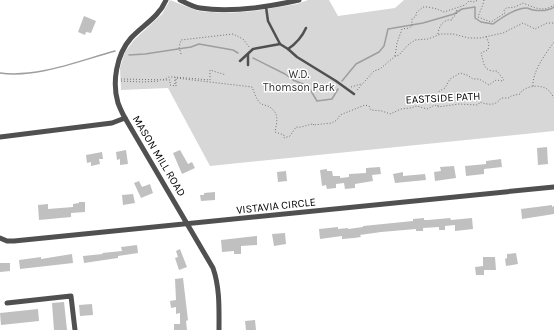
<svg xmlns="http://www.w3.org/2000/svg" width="554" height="330" font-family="Karla,sans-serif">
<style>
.green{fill:#d7d7d7}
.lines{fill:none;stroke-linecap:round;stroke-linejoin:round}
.stream{stroke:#9e9e9e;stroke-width:1.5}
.building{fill:#c0c0c0}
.path{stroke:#727272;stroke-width:1;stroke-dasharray:1 2;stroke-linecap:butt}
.lane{stroke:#505050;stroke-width:2.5}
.street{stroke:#505050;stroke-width:5}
.labels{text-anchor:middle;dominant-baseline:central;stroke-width:3;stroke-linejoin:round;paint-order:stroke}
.park-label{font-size:11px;fill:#2e2e2e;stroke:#fff}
.street-label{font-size:11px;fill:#000;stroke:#fff}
</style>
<rect width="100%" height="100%" fill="#fff"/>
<!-- green -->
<path class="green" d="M170,0l28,11 28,2 29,-2 42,-7 11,-4h21l9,16 57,-8 9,-8h150v131l-344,35 -42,-78 -47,2 -1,-22 5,-16 9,-12 28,-26z"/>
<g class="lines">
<!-- stream -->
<g class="stream">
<path d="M129,55l16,-1 46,-7 8,-3 34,6 5,3"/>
<path d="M253,58l32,16 8,6 15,6 9,15 15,-2 6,-10"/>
<path d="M0,73c38,5 78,-12 115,-22"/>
<path d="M342,81l14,-17 23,-12 5,-6 4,-17 35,-6 31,-9 8,-5 13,-2v11l6,4 12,2c10,-7 22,-16 34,-16 1,0 5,2 6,2 7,1 15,1 21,-3"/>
</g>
</g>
<!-- building -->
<g class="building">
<path d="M84,16l12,5 -5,12 -5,-1 -1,3 -7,-3z"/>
<path d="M547,147l1,17 -10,1 -1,-17z"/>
<path d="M126,150l2,14 -8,1v-6l-3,1 -1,-8z"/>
<path d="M180,150l8,14 4,-2 3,6 -13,6 -9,-21z"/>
<path d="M102,152l1,7h-4l1,5 -9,2v-4l-4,1 -1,-8z"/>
<path d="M501,159l1,8 -18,2v5l-18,2 -1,-10 21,-2v-3z"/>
<path d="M454,166l2,12 -21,3 -1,-9 7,-1 -1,-4z"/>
<path d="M380,167l1,7 -9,1 1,6 -18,3v4l-10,1 -1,-6 -8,1v4l-9,1 -1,-4 -4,1 -2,-16 7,-1v2h5l1,5h7v2l9,-1v-3l17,-1v-5z"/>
<path d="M286,171l1,10 -9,1 -1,-10z"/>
<path d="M403,172v4l22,-2 1,6 -31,3 -2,-9z"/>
<path d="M139,181l3,6 8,-3 3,9 -12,5 -7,-15z"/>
<path d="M215,192v8l-14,1 -1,-6h4v-2z"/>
<path d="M133,194l2,9 -12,2 -1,-10z"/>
<path d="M79,202h6v10l-14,1v4l-32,3 -1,-15 10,-1v5l25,-2v-3l6,-1z"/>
<path d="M552,205v2l2,-1v8l-32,5 -1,-10z"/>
<path d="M424,218v2h4l22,-2 1,2 21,-2 1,11 -18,2v-6l-10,1v4h-6v-3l-16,1v3h-7v-2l-35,3 -21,3 1,2 -7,1 -12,1v-3l-22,3 -1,-10 19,-2v2l10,-1v1l15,-2v-1l50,-5v-2z"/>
<path d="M285,233l1,11 -12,2 -2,-12z"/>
<path d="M257,236v9l-16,1v8h-7v-3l-12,1 -1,-12z"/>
<path d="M137,245l1,8 -20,3v2l-34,5 -1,-7 20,-2 -1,-1 20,-2 -1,-4z"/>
<path d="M180,249l7,18 -8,3 -4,-12 3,-1 -2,-6z"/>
<path d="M516,253l2,11 -12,2 -1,-7 2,-1v-4z"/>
<path d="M72,254l1,9 -53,6 -1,-9 22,-3v2z"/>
<path d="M483,257h12l1,13h-12v5h-8l-1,-8 8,-1z"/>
<path d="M0,263h10v8l-10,1z"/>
<path d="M183,278l5,42 -2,1 1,9h-13v-6h6v-11l-4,1v-7l-5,1 -1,-7 6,-1 -1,-21z"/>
<path d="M64,302l3,28h-13l-2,-27z"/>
<path d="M92,304l1,11 -13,1 -1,-11z"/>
<path d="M38,309l1,12 -38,4 -1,-12z"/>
<path d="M255,320l1,10h-10l-1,-9z"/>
</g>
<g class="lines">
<!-- path -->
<g class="path">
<path d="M484,0c-1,6 -4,11 -6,17l13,5 14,-9 -1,-3 2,-2 9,-1 8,-4c11,4 19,10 31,2"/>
<path d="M438,34c1,-8 5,-15 14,-14l1,-3 3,-2 1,-6"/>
<path d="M181,54l-2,-7 2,-7 52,-6 10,5 6,8"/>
<path d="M395,56l2,-13 5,-14 7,-1 3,-2v-7l4,-3v-3l7,-6h5l9,2 7,3 21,-7 4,-4 5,1 4,-2"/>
<path d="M121,79l49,1v5l6,1v-8l76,9c2,5 4,11 7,15 3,3 6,3 9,4 12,7 9,15 7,26l9,3v3l6,-2 6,-9c7,1 12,-3 18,-3l-1,1 19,-2 5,-3 3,-5 25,-10 4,1 2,4 11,1 8,3 11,-5 9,-1 7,-2 10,3 8,-4 3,2 21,-3 19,1 2,-3c8,3 16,4 21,-4h8l2,-2 9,-2c3,-7 15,-9 22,-7 6,1 9,6 12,11"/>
<path d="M163,80l6,-3h6"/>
<path d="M121,81l22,1 17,-1"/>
<path d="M175,84v-7l35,3v-10l16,5"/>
<path d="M533,86c-1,-14 13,-33 21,-44"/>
<path d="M351,87l10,-3"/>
<path d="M357,90l17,-19 6,-2 14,-12 5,-2 9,-10 7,-5 13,-1 13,-5h12l16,4h11l23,-5 20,-10 12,6 12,-6h7"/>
<path d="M438,106l1,-8 -1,-6 7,-4 5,-9 10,-6 7,2 6,4h6l10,6 7,-5 7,1 1,-1 -7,-9c-14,1 -13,-8 -16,-18l7,-3 1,-6 -3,-8"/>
</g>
<!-- lane -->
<g class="lane">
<path d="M266,7l2,14 12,23 8,5 9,8 39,24 18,13"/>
<path d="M288,49c9,-6 14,-12 18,-21"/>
<path d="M248,54v11"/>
<path d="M240,61l13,-12 27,-5"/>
</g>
<!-- street -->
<g class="street">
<path d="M166,0c-7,17 -23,25 -35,38 -15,17 -19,45 -13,65 2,5 4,10 7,15l88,150c7,20 6,41 6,62"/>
<path d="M180,0c6,3 13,7 20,8 32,5 68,-1 99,-8"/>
<path d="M0,137l112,-14 13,-5"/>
<path d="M0,238l7,3h7l540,-54"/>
<path d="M7,303l64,-7 4,34"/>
</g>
</g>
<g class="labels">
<!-- park labels -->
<g class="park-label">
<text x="299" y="74">W.D.<tspan x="299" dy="13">Thomson Park</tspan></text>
</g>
<!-- street labels -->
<g class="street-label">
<text transform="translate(443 98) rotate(-3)">EASTSIDE PATH</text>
<text transform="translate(159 156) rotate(59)">MASON MILL ROAD</text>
<text transform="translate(276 206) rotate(-6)">VISTAVIA CIRCLE</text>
</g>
</g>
</svg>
